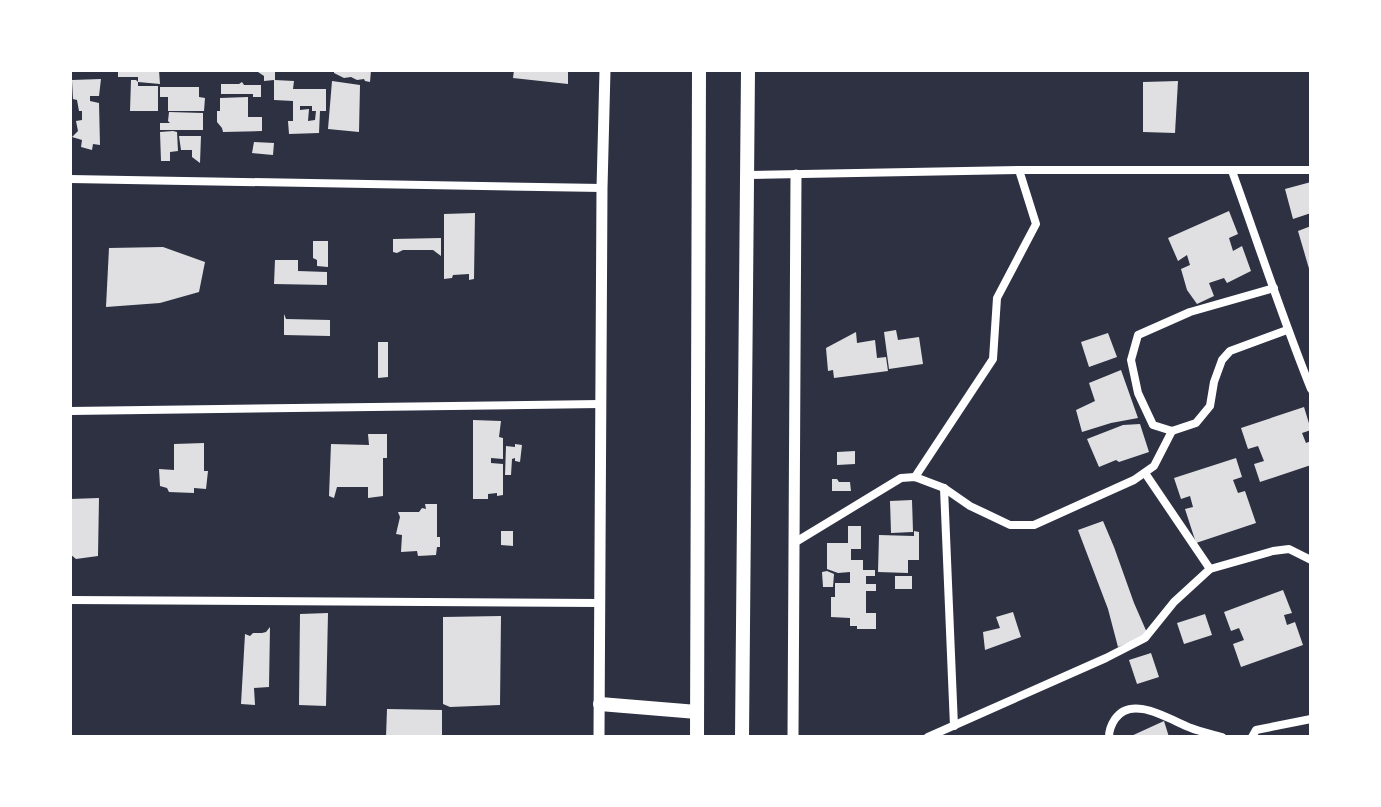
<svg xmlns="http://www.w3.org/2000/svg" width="1381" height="807" font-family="Literata,serif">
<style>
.building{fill:#e0e0e3;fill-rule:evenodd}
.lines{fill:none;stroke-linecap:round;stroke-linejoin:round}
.minor{stroke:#fff;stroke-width:8}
.tertiary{stroke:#fff;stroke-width:11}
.trunk{stroke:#fff;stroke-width:14}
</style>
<rect width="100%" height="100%" fill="#2d3142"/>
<!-- building -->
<g class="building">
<path d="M118,70h41l1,14 -22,-2v-5h-20z"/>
<path d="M258,70h17v10l19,1 -1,8h33v22h-6l-1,22 -30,1 -1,-13h5v-20l-19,-1v-20l-10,1v-5l-6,-4zM300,106h12v5h4l-1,9 -7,1 1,-12 -9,1z"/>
<path d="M334,70h37l-1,12 -5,-1 -1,-2 -7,1 -6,-3 -7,1 -10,-5z"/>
<path d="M514,70h54v14l-55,-6z"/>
<path d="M101,79l-2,17h-9v5l9,2 1,42 -7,-1 -1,6 -11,-3 1,-7 -10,-3 6,-6 -2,-10 6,-1v-9h-3l-2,-11 -4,-1 -1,-19z"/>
<path d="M131,80h5l2,2v4h20v25h-28z"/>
<path d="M332,81l28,4 -1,47 -31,-3z"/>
<path d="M1178,81l-3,52 -32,-1v-50z"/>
<path d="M242,82l2,3h17v12h-8v-3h-32v-10h18z"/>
<path d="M160,87h39v10l6,1 -1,13h-36v-14h-8z"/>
<path d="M248,97v20h14v14l-39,1 -1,-4 -5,-6v-11h3v-13z"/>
<path d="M169,112l34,1v17h-43v-7h10l-2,-2z"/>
<path d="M173,131l4,1 1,19 -8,1v9h-9l-1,-29z"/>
<path d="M179,136h22l-1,27 -8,-6v-7h-11z"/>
<path d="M254,142l20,1 -1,12 -21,-2z"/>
<path d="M1311,182v31l-18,6 -8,-30z"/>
<path d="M1229,211l9,23 -9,4 4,13 9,-5 9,25 -24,12 -3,-5 -15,5 5,13 -17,8 -10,-14 -6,-21 9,-4 -3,-10 -9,6 -10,-23z"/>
<path d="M475,213l-1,66 -5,1v-6l-16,1 -1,3 -8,1v-65z"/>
<path d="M1311,226v45l-1,1 -12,-41z"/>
<path d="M441,238v18l-8,-6h-30l-6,3 -4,-1v-13z"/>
<path d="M313,241h15v26l-11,-1v-6l-4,-2z"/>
<path d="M163,247l42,15 -6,30 -39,11 -54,4 3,-59z"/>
<path d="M275,260h23v11l29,1v13l-53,-1z"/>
<path d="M284,314l2,5 44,1v16l-46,-1z"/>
<path d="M896,330l2,10 21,-3 4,27 -34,5 -5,-37z"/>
<path d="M856,332l1,11 18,-3 2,18 9,-1 2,14 -54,7 -1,-8 -5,1 -2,-23z"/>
<path d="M1108,333l9,24 -28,10 -8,-25z"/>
<path d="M378,342h10v35l-10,1z"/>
<path d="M1121,370l17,48 -27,5 -29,9 -6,-22 19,-9 -6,-18z"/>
<path d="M1304,407l7,23 -9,3 4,10 5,-2v24l-51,17 -6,-18 10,-3 -6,-15 -10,3 -7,-21z"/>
<path d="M473,420l28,1 -2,16 4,1v21l-12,-1v5l12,1v31l-6,1v-3l-9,1v5h-15z"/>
<path d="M1140,424l9,28 -30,10 -3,-2 -17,7 -12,-28 36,-14z"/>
<path d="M368,434h19v24h-4v38l-15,2v-11h-31l-3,11 -5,-2 2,-52 38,1z"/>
<path d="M204,443v28h4l-2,18 -12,-1v5l-25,-1 -2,-4 -7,-2 -1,-17 15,1v-26z"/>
<path d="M515,444l7,1 -2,17 -5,-1v-3l-3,1 -1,16h-6l1,-29 9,1z"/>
<path d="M855,451v13l-18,1v-13z"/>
<path d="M1236,458l6,19 -9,3 5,13 7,-2 11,32 -60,20 -11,-34 8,-2 -3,-11 -9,3 -7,-21z"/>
<path d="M832,479h5l2,3h11l1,9h-19z"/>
<path d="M99,498l-1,58 -22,3 -6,-5v-55z"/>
<path d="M912,500l1,32 -22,1 -1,-32z"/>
<path d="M425,504h12v33h3v10h-3l-1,8 -18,1 -1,-5 -16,1 1,-17 -6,-1 4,-17 -2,-5h21l3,-4 4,1z"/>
<path d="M1103,521l11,26 20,56 14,32 -30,12 -10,-38 -30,-79z"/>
<path d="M848,526h13v23h-10v11h12v10h12v6h-9v8h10v7h-10v22h10v16h-19v-3h-7v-8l-19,-1v-20h4v-14h15v-11l-12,1 -11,-4v-26h21z"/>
<path d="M501,531h12v15l-12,-1z"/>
<path d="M914,531l5,1v28h-11v13l-30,-1 1,-37 35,1z"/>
<path d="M827,571l7,3 -1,13h-10l-1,-15z"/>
<rect x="895" y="576" width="17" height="13"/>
<path d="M1283,590l9,23 -8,2 3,10 8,-3 8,23 -62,22 -8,-23 11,-4 -5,-12 -8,3 -7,-19z"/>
<path d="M1013,612l8,25 -36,13 -2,-18 17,-4 -4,-11z"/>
<path d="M328,613l-2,93 -27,-1 1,-91z"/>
<path d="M1205,614l7,21 -28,9 -7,-21z"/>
<path d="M501,616l-1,89 -50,2 -7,-3v-87z"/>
<path d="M270,627l-1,60 -15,1 1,17 -14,-1 4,-70 5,2 3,-3h9l4,-1z"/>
<path d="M1151,653l8,24 -22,7 -8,-24z"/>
<path d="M387,709l55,1v27h-56z"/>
<path d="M1164,721l5,16h-40z"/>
</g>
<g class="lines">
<!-- minor -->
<g class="minor">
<path d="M1232,171c26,72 50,146 79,218"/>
<path d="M747,175l272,-5h292"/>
<path d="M70,179l532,9"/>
<path d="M1274,288l-84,24 -52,23 -7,25 7,33 15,32 19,6 24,-8 14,-17 4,-24 8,-22 8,-9 57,-21"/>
<path d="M70,411l530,-7"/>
<path d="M1145,473l65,96"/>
<path d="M915,477l78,-118 4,-61 39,-74 -17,-54"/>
<path d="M944,488l10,238"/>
<path d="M794,543l107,-65 14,-1 29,11 26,18 40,19h24l100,-45 20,-14 18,-35"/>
<path d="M70,600l529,3"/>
<path d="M928,737l178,-79 39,-20 29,-36 36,-33 63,-18 16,-2 22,11"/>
<path d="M1109,737c0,-7 2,-12 6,-18 17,-25 55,1 76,9 10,4 21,6 31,9"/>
<path d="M1252,737l4,-7 55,-11"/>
</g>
<!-- tertiary -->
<g class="tertiary">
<path d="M599,737l3,-549 3,-118"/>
<path d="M793,737l3,-562"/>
</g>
<!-- trunk -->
<g class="trunk">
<path d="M600,704l97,8"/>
<path d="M697,737l2,-667"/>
<path d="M742,737l6,-667"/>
</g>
</g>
<!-- border -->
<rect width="1381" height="807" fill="none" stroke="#ffffff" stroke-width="144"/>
</svg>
